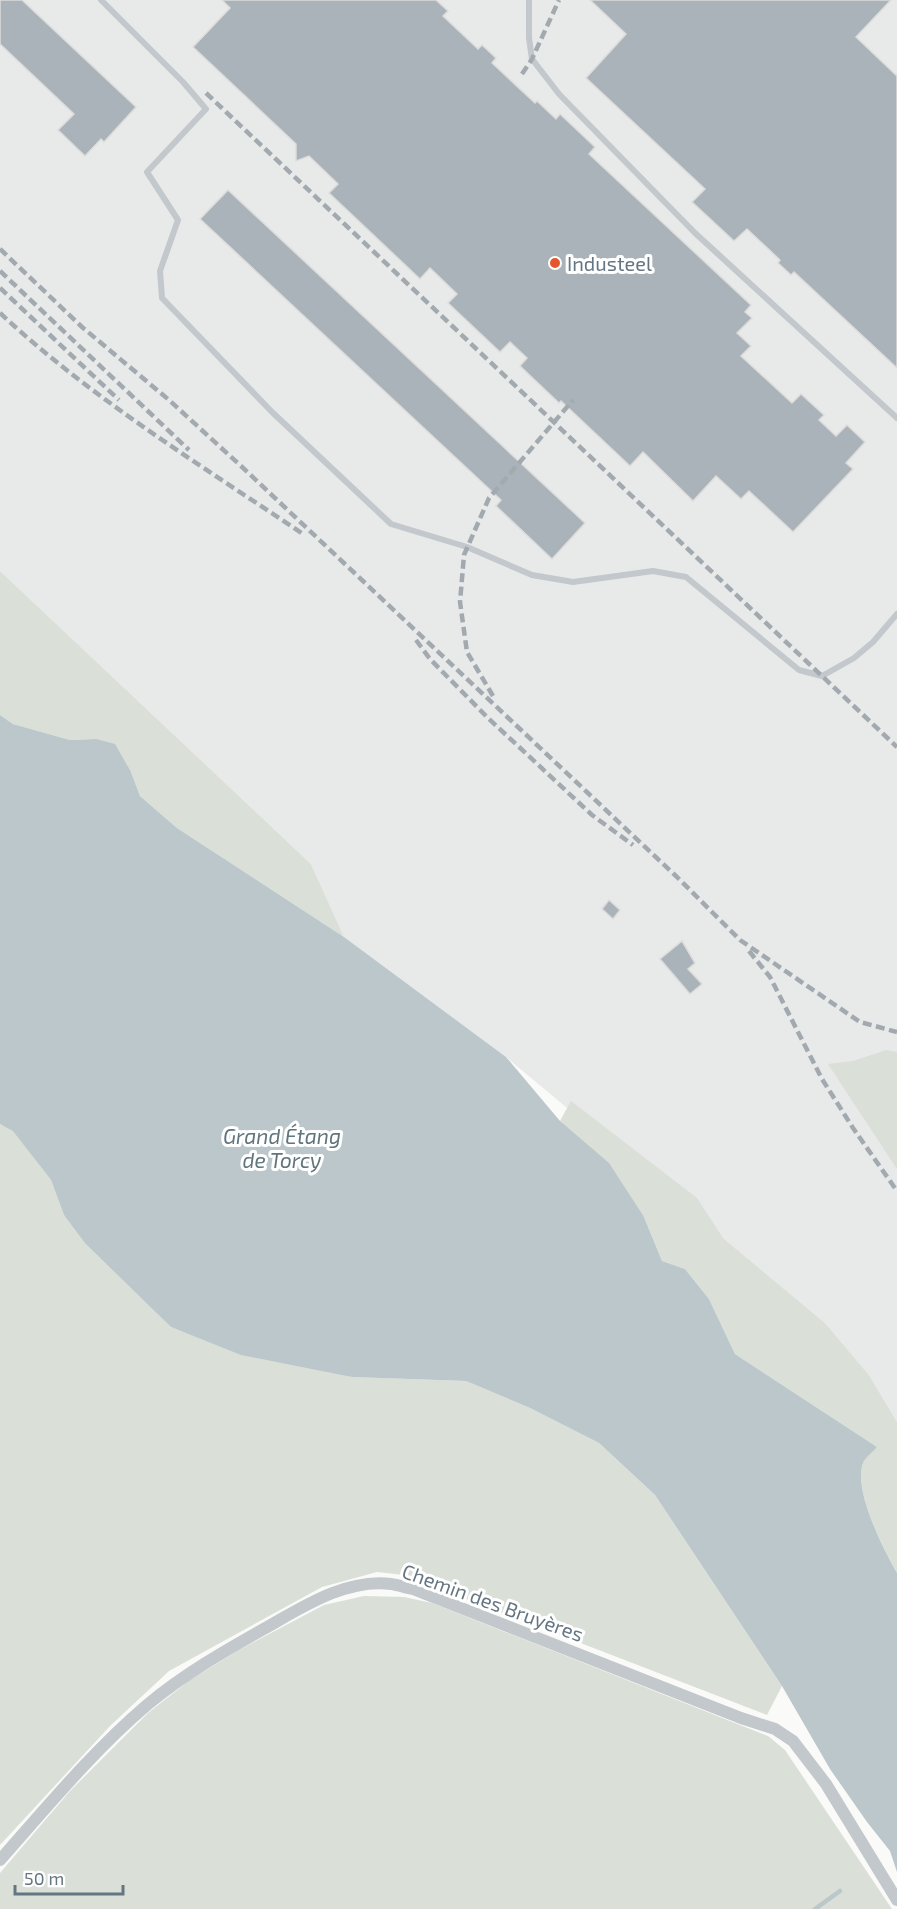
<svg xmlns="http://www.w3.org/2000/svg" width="897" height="1909" font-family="'Exo 2',sans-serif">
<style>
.built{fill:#e8e9e9}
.green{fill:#dadfd7}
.water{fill:#bbc7cb}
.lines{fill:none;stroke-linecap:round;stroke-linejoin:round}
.stream{stroke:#bbc7cb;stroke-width:4.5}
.building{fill:#aab3b9;stroke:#dcdcda;stroke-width:1.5}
.lane{stroke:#c3c8cc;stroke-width:6}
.street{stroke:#c3c8cc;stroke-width:12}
.rail{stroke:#a2aab0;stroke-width:4.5;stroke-dasharray:9 4.5;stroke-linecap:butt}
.poi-dot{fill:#e4572e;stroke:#fff;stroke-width:2}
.labels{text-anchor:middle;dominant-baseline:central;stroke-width:6;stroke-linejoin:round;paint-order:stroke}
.poi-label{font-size:20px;fill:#657683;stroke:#fff;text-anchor:start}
.street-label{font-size:20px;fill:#657683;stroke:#fff}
.water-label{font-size:21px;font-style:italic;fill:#60757c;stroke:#fff}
</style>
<rect width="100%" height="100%" fill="#fafaf8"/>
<!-- built -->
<path class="built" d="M0,0h897v1422l-28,-47 -44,-52 -319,-266 -162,-120 -33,-73 -311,-293z"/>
<!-- green -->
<g class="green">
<path d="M0,571l311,293 33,73 -167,-109 -37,-32 -9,-24 -35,-33 -26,1 -57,-16 -13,-9z"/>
<path d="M886,1050l11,2v117l-69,-105 25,-3z"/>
<path d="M571,1101l126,97 26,40 102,85 44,52 28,47v151c-13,-24 -46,-85 -33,-112 3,-5 9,-10 13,-14l-142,-93 -26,-55 -24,-30 -23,-8 -18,-44 -84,-96z"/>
<path d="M0,1124l13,6 38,50 13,35 107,112 21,8 160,42 114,4 64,27 69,35 56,52 127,191 -15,29 -363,-140 -27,-3 -55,15 -153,84 -59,55 -110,119z"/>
<path d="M364,1596l40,1 28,6 336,133 17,14 107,159h-892v-36l70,-82 78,-78 42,-33 49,-30 85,-45z"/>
</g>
<!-- water -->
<path class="water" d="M0,715l13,9 57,16 26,-1 19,5 16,28 9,24 37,32 167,109 162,120 54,64 49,42 35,54 18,44 23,8 24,30 26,55 142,93c-3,4 -10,9 -13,14 -13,26 20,89 33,112v299l-7,-21 -23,-29 -37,-53 -48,-83 -127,-191 -56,-52 -69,-35 -64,-27 -114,-4 -111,-22 -70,-28 -86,-84 -21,-28 -13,-35 -38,-49 -13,-7z"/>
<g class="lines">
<!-- stream -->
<path class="stream" d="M815,1909l25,-18"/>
</g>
<!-- building -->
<g class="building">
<path d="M0,0h22l114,107 -32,35 -3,-3 -16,17 -27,-26 16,-16 -74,-70z"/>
<path d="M222,0h214l12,11 -5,5 35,33 4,-4 14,13 -4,5 43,40 2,-2 19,18 4,-5 35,33 -6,7 162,151 -6,7 7,6 -15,15 14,13 -10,10 51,47 9,-9 23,21 -5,5 17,16 11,-11 18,17 -19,21 7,6 -60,63 -44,-41 -8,8 -25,-23 -23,25 -50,-49 -13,14 -69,-65 -2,2 -39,-37 7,-8 -17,-16 -10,10 -52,-49 9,-9 -27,-26 -10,11 -91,-86 9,-9 -29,-28 -13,5v-17l-103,-97 37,-39z"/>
<path d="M590,0h301l-35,37 41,39v292l-103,-96 -3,3 -13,-12 2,-3 -33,-31 -13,12 -42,-39 13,-13 -119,-111 40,-44z"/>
<path d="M228,190l357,333 -33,36 -56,-53 5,-6 -301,-281z"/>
<path d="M609,900l11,10 -7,9 -11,-10z"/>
<path d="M682,941l13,22 -7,6 14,15 -12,10 -30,-35z"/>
</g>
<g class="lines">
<!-- lane -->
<g class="lane">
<path d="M101,0l82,82 23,27 -59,63 31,48 -18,51 2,27 110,114 119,112 76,23 65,28 41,7 80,-11 33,6 113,93 23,6 32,-18 19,-16 24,-28"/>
<path d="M529,0v38l3,21 27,35 136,139 202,185"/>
</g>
<!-- street -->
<path class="street" d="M0,1860c47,-53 93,-109 147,-155 37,-31 79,-55 122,-79 35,-20 79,-48 122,-42 8,1 15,4 22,5l328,129 34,11 18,12 33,43 71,116"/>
<!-- rail -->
<g class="rail">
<path d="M522,74l10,-15 27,-59"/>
<path d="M206,93l691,654"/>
<path d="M0,249l82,78 87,73 72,66 436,411 63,63 120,82 37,10"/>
<path d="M0,271l189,179"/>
<path d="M0,288l119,112"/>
<path d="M0,313c91,85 199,151 303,221"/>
<path d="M416,640l14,19 58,59 104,97 41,30"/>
<path d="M493,696l-26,-44 -7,-50 4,-47 25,-57 84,-98"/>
<path d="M749,951l21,26 52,102 31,49 44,63"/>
</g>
</g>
<!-- markers -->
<circle class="poi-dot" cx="555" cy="263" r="6"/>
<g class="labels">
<!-- poi labels -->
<g class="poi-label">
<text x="567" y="263">Industeel</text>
</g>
<!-- street labels -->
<g class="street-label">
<text transform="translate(493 1602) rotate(20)">Chemin des Bruyères</text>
</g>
<!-- water labels -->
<g class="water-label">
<text x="282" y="1135">Grand Étang<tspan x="282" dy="24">de Torcy</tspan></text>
</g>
</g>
<!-- scale -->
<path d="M15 1885v9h108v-9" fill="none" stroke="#657683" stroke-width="3"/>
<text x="24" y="1885" font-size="18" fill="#657683" stroke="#ffffff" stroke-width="4.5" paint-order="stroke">50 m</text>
</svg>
